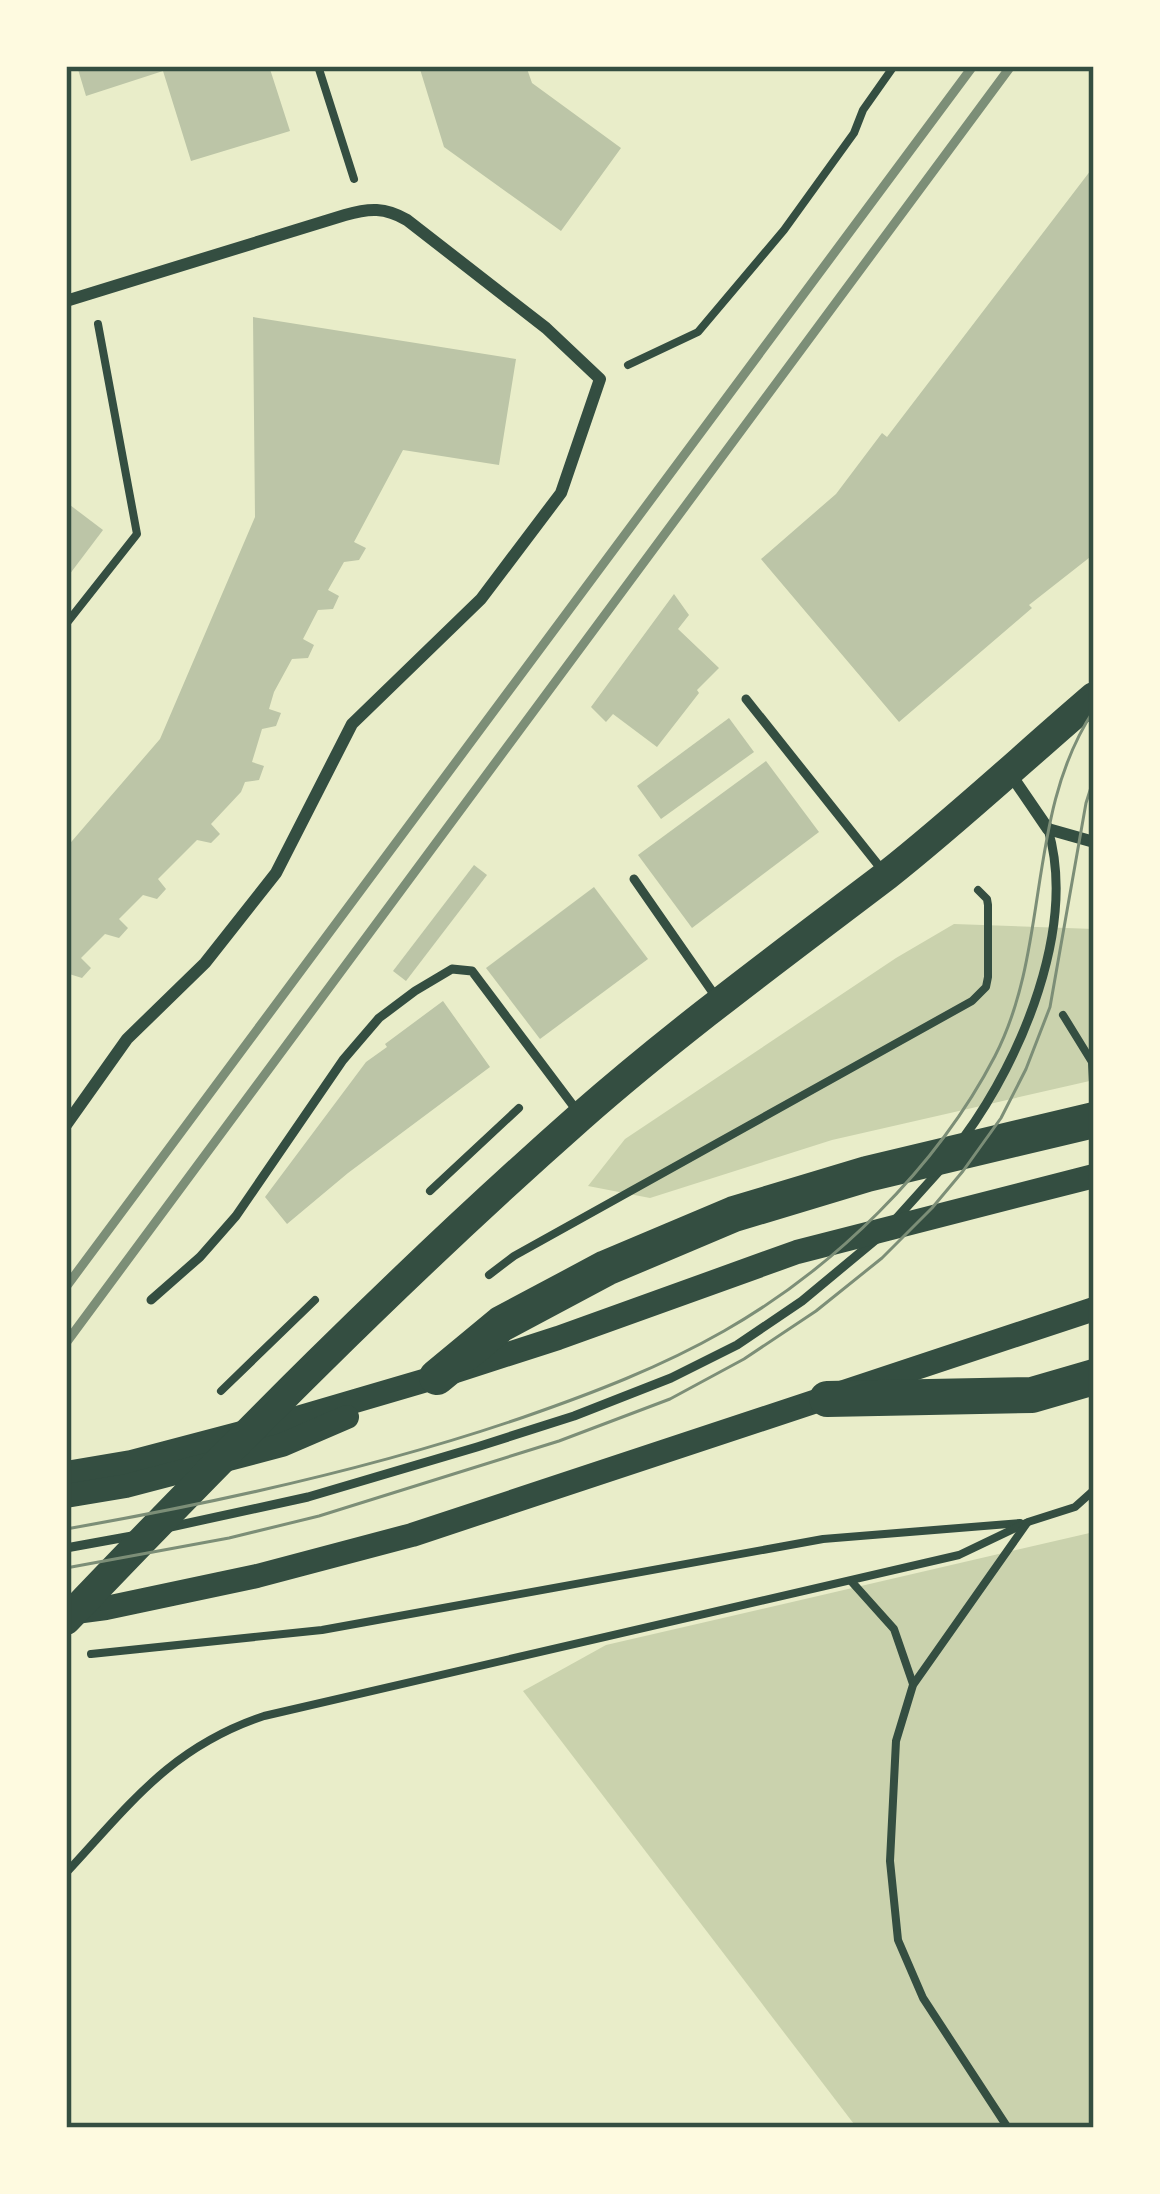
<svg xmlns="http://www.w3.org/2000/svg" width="1160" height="2194" font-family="'DejaVu Sans',sans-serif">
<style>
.green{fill:#cad2ad}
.building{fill:#bcc5a7}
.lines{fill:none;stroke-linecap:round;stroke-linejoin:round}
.path{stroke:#344e41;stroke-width:8}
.service{stroke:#344e41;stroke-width:9}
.minor{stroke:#344e41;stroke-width:12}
.secondary{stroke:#344e41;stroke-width:24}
.primary{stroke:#344e41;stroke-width:30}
.motorway{stroke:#344e41;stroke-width:36}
.tram{stroke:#7c8e77;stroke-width:3}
.rail{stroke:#7c8e77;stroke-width:9}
.neatline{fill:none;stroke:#344e41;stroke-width:4.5}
</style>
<rect width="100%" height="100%" fill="#e9edc9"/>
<!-- green -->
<g class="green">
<path d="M954,924l140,5v151l-262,60 -182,58 -62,-12 37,-47 271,-181z"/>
<path d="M1094,1532v596h-237l-334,-437 83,-46z"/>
</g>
<!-- building -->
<g class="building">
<path d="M77,66h192l21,65 -99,30 -28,-90 -77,25z"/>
<path d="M419,66h107l6,17 89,65 -60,83 -117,-84z"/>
<path d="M1094,166v388l-65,51 3,3 -133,114 -138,-163 75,-65 46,-61 5,4z"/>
<path d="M253,317l263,42 -17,106 -96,-15 -49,92 12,6 -7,12 -15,2 -16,28 11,6 -6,13 -15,1 -15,29 11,6 -6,13 -16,1 -18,33 -5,17 12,4 -5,13 -14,3 -10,33 12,4 -5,14 -14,2 -4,10 -30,32 9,10 -9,9 -14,-3 -39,39 8,10 -9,10 -14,-4 -24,24 9,9 -9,10 -14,-4 -24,24 10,10 -9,10 -16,-5v-125l94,-109 95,-222z"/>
<path d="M66,502l37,28 -37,49z"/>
<path d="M674,594l15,21 -11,14 41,39 -22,22 2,3 -42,54 -44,-33 -7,8 -15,-15z"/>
<path d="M729,718l25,34 -93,67 -24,-33z"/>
<path d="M766,761l53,71 -127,96 -54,-73z"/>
<path d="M474,865l13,10 -81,106 -13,-10z"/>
<path d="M594,887l54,72 -108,80 -54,-71z"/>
<path d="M443,1001l47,66 -142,106 -61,51 -22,-27 101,-135 21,-15 -2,-3z"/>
</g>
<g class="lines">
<!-- path -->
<g class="path">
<path d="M318,66l36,113"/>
<path d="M628,365l70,-33 86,-102 70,-97 9,-23 31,-44"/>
<path d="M66,624l71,-90 -39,-210"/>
<path d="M1063,1015l29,47 1,19"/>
<path d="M430,1191l89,-83"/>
<path d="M489,1275l25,-19 458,-255 14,-14 2,-10v-72l-1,-6 -9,-9"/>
<path d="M221,1391l94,-91"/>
<path d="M851,1581l43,48 19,55"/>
<path d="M91,1654l231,-24 501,-91 197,-16"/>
<path d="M66,1873c64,-69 105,-126 198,-157l695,-161 69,-33 47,-15 19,-17"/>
<path d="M1008,2128l-85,-130 -25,-58 -8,-79 6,-120 17,-56 114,-162"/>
</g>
<!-- service -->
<g class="service">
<path d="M746,699l137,172"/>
<path d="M634,879l82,118"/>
<path d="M964,1137c58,-79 113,-210 84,-308"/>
<path d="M895,1220l45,-50"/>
<path d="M151,1300l49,-43 36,-41 107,-156 36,-42 36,-27 37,-22 20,2 106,141"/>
<path d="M166,1528l142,-31 169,-50 97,-31 97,-38 66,-33 65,-44 77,-64"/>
<path d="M66,1548l66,-12"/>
</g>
<!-- minor -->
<g class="minor">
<path d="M66,301l279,-86c24,-7 40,-8 62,5l139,108 54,51 -39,114 -80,106 -129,125 -76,149 -71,90 -78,76 -61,86"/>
<path d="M1009,772l39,57 46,13"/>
</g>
<!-- secondary -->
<g class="secondary">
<path d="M66,1473l65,-11 156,-41 150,-44 121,-39 239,-86 297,-76"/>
<path d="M66,1496l60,-10 156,-41 65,-28"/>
<path d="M68,1613l38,-5 151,-32 155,-41 682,-226"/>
</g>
<!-- primary -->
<path class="primary" d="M66,1620c165,-173 334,-344 514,-503 98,-86 203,-163 307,-242 71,-56 138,-119 207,-178"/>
<!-- motorway -->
<g class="motorway">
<path d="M437,1377l64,-53 105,-56 128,-54 133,-40 227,-54"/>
<path d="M827,1399l205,-4 62,-18"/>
</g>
<!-- tram -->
<g class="tram">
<path d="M66,1529c155,-27 310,-61 458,-112 69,-24 137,-50 200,-86 109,-62 213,-163 271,-275 56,-109 30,-242 99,-346"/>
<path d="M66,1568l163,-30 90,-22 240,-75 111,-42 74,-40 72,-48 66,-53 50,-50 31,-37 38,-53 25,-49 24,-62 36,-204 8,-25"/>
</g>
<!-- rail -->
<g class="rail">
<path d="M66,1287l907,-1221"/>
<path d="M66,1343l945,-1277"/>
</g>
</g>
<!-- border -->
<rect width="1160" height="2194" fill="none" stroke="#fefae0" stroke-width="138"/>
<rect x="69" y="69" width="1022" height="2056" class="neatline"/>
</svg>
